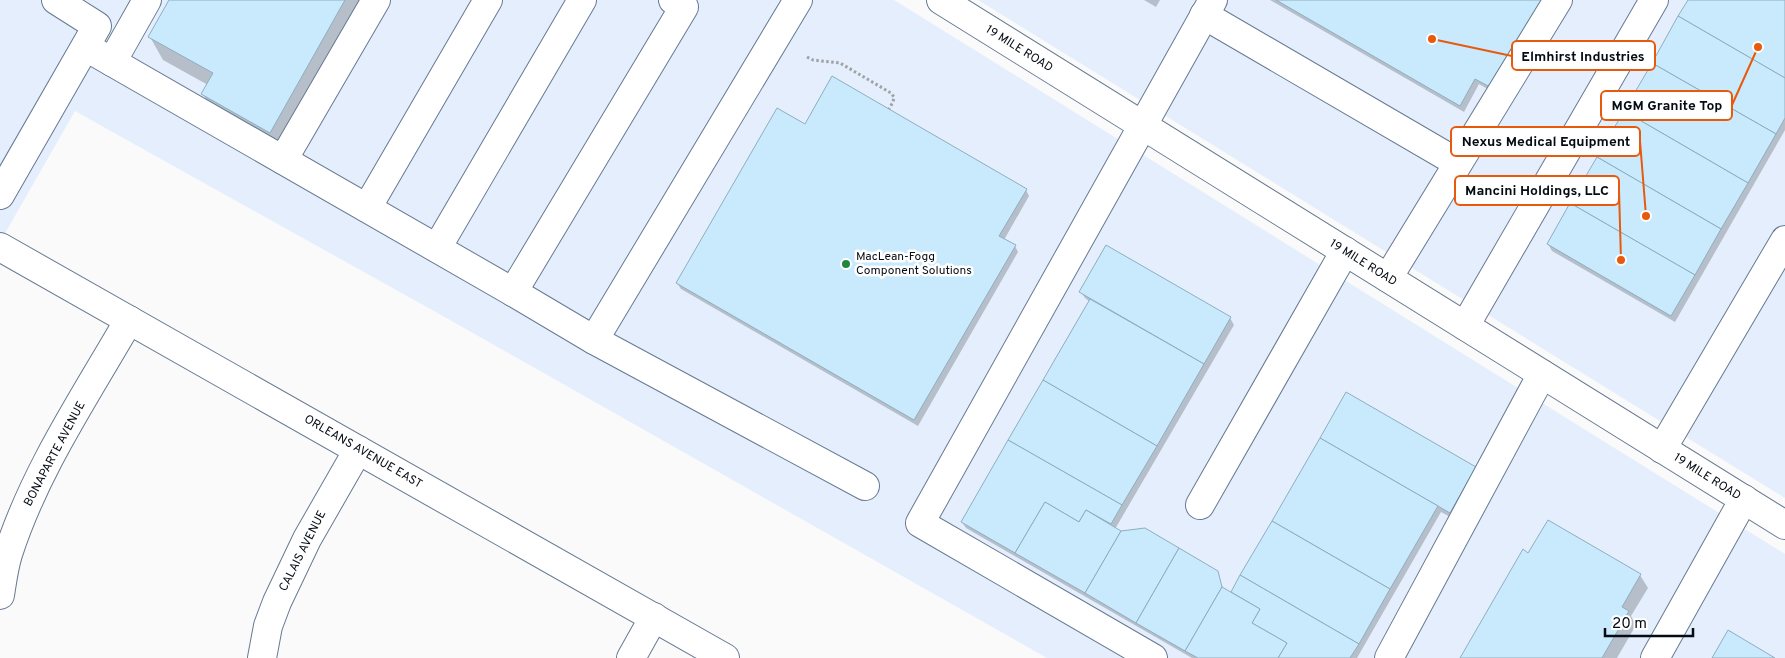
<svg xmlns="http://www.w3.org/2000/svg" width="1785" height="658" font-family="Overpass,sans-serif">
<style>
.built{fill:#e4eefc}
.shadow{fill:#0003}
.building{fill:#c9eafd;stroke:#8eaebf}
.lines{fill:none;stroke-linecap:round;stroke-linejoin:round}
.minor-casing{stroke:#677a92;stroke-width:30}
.path{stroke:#a0a2a5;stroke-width:3;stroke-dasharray:2.5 2.5;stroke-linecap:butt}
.minor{stroke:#fff;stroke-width:28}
.poi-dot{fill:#22873c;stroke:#fff;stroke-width:2}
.labels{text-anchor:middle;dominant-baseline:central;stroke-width:5;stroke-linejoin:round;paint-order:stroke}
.street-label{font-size:12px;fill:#060c14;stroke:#fff}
.poi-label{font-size:12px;fill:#060c14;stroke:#fff;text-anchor:start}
.leader{fill:none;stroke:#e8590c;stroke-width:2}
.callout-dot{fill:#e8590c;stroke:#fff;stroke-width:2}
.callout{fill:#fff;stroke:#e8590c;stroke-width:2}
.callout-label{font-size:14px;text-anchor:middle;font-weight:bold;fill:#060c14}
</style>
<rect width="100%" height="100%" fill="#fafafa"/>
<!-- built -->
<g class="built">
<path d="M0,0h894l891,554v104h-738l-597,-338 -375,-209 -75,131z"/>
<path d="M978,0h807v498l-232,-143z"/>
</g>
<!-- shadow -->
<g class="shadow">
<path d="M171,0h200l-88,155 -67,-38 -13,-23 5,-9 -45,-25 -13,-23z"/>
<path d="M1144,0h16l-4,7z"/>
<path d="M1270,0h280l-54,94 -17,-10 -15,28z"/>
<path d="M1689,0h96v130l-110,192 -123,-71 -4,-7z"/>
<path d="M805,125l221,65 3,6 -25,44 11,6 3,6 -100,174 -237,-137 -4,-6z"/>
<path d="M1081,292l149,26 4,7 -119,204 102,43 6,17 8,5 116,-200 128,74 4,6 -25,45 -13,-7 -84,146h-165l-226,-130 -4,-6 128,-220 -5,-4z"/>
<path d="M1529,555l111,20 8,13 -17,28 5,9 -19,33h-156z"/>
</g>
<!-- building -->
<g class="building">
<path d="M169,0h176l-75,133 -69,-39 12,-21 -65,-36z"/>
<path d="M1276,0h267l-51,88 -17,-9 -15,27z"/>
<path d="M1688,0h97v78l-107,-62z"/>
<path d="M1678,16l107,62v40l-9,16 -124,-71z"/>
<path d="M1652,63l124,71 -28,49 -124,-72z"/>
<path d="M832,76l195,113 -28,47 17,9 -102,175 -238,-137 101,-175 28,16z"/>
<path d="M1624,111l124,72 -27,46 -124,-72z"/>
<path d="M1597,157l124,72 -26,46 -125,-72z"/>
<path d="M1570,203l125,72 -24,41 -124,-72z"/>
<path d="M1106,245l125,72 -27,47 -125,-72z"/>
<path d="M1090,299l114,65 -47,82 -114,-66z"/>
<path d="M1043,380l114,66 -35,59 -114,-65z"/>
<path d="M1346,392l130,75 -26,46 -130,-75z"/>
<path d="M1320,438l118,68 -48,83 -118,-68z"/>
<path d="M1008,440l114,65 -11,19 -25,-14 -7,12 -34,-20 -30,51 -54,-31z"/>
<path d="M1045,502l34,20 7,-12 35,21 -36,62 -70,-40z"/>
<path d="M1548,520l93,54 -19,33 7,4 -27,47h-142l63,-109 5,4z"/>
<path d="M1272,521l118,68 -31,55 -119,-69z"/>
<path d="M1145,528l34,20 -43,75 -51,-30 36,-62z"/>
<path d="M1179,548l39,23 4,16 -37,64 -49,-28z"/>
<path d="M1240,575l119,69 -9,14h-72l9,-15 -35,-20 8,-14 -29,-17z"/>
<path d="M1222,587l38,22 -8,14 35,20 -9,15h-80l-13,-7z"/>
<path d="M1728,630l47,28h-63z"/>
</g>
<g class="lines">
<!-- minor casing -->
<g class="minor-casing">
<g id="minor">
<path d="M941,0l844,525"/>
<path d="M1204,15l254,148"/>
<path d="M86,47l427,245 171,-285 -11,-7"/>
<path d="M112,62l35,-62"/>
<path d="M283,160l93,-160"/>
<path d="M0,195l97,-169 -41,-26"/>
<path d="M367,208l121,-208"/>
<path d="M0,247l725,411"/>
<path d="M437,248l145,-248"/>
<path d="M1388,278l170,-278"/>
<path d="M513,292l81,48 204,-340"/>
<path d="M1465,326l189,-326"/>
<path d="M594,340l271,146"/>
<path d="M1662,449l123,-209"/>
<path d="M1200,505l145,-254"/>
<path d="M0,595c2,-13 4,-28 8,-41 27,-84 78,-159 121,-234"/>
<path d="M262,658l6,-32 9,-24 30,-63 51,-89"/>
<path d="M631,658l23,-41"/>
<path d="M1153,658l-233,-135 293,-523"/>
<path d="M1389,658l153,-284"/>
<path d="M1655,658l89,-159"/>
</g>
</g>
<!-- path -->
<path class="path" d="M807,57l6,3 27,3 51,30 3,4 -1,5 -4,7"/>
<!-- minor -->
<use href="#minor" class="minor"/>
</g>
<!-- markers -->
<circle class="poi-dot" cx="846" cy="264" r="5"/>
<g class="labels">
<!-- street labels -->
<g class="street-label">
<text transform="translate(1019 49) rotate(32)">19 MILE ROAD</text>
<text transform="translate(1363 263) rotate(32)">19 MILE ROAD</text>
<text transform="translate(363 452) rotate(30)">ORLEANS AVENUE EAST</text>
<text transform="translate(55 454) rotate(-62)">BONAPARTE AVENUE</text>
<text transform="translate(1707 477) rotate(32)">19 MILE ROAD</text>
<text transform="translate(303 551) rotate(-63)">CALAIS AVENUE</text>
</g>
<!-- poi labels -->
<g class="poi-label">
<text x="856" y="257">MacLean-Fogg<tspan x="856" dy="14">Component Solutions</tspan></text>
</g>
</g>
<!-- callouts -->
<path class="leader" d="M1432 39L1512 56M1758 47L1732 105M1646 216L1640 141M1621 260L1619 190"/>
<g class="callout-dot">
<circle cx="1432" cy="39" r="5"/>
<circle cx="1758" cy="47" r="5"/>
<circle cx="1646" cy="216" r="5"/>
<circle cx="1621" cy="260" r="5"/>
</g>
<g class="callout">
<rect x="1512" y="41" width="143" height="29" rx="5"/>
<rect x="1601" y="91" width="131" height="29" rx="5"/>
<rect x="1451" y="127" width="189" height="29" rx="5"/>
<rect x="1455" y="176" width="164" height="29" rx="5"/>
</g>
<g class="callout-label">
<text x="1583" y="61">Elmhirst Industries</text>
<text x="1667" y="110">MGM Granite Top</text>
<text x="1546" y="146">Nexus Medical Equipment</text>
<text x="1537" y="195">Mancini Holdings, LLC</text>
</g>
<!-- scale -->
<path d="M1605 628v8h88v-8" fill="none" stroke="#060c14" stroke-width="2.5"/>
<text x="1612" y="628" font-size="15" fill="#060c14" stroke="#ffffff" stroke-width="4" paint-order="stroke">20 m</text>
</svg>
